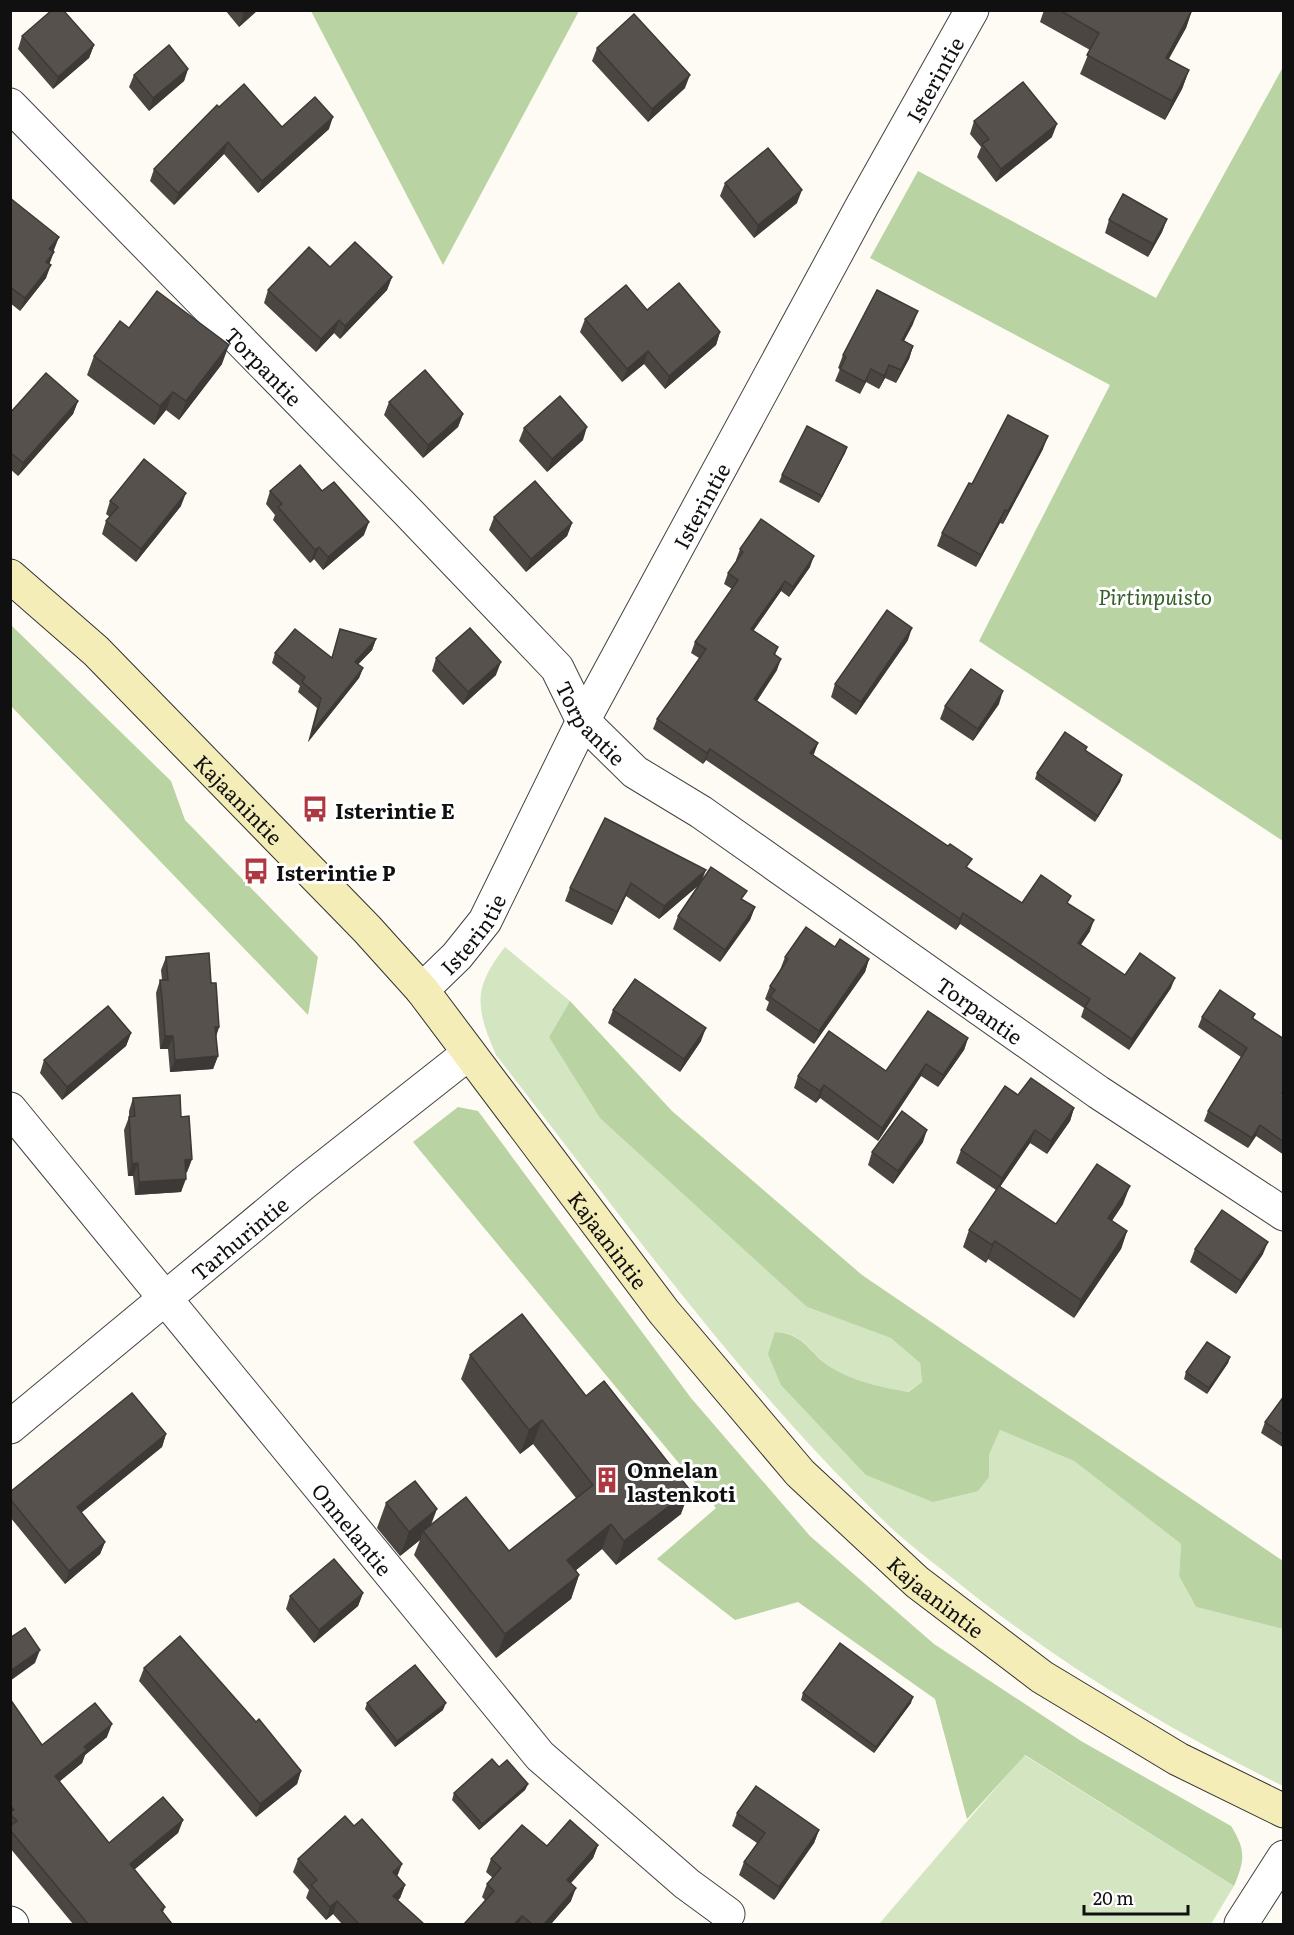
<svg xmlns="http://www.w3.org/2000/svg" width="1294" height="1935" font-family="Literata,serif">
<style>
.green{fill:#d4e5c1}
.forest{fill:#b9d3a2}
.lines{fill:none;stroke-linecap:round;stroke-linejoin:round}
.minor-casing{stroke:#434343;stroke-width:35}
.secondary-casing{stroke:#323232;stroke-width:35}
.minor{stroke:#fff;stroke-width:33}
.secondary{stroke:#f5edb7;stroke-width:33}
.wall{fill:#4b4642}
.shaded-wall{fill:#3d3936}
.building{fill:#57514d;stroke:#3d3936;stroke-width:1.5}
.labels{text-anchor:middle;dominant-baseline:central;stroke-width:6;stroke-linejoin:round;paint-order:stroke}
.street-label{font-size:21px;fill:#101010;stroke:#fff}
.park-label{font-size:21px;font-style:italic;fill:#346027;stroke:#fff}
.poi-label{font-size:21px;font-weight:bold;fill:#101010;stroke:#fff;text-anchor:start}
</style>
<rect width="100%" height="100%" fill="#fdfbf4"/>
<!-- green -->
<g class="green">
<path d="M505,947l65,54 -21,36 258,270 85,31 28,25 2,19 -15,10c-24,-4 -54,-11 -75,-24 -24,-14 -25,-35 -57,-36l214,145v-22l11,-25 74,31 107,83 -2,32 17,31 87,22v157c-118,-58 -229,-125 -332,-209 -22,-18 -47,-36 -67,-56 -145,-140 -264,-307 -388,-466 -20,-47 -24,-66 9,-108z"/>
<path d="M1024,1755l210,131 -23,38h-332z"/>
</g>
<!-- forest -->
<g class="forest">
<path d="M311,11h268l-136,254z"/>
<path d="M1283,67l1,774h-1l-304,-200 131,-256 -240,-127 48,-87 238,127z"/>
<path d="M10,624l161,157 14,39 133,137 -10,58 -297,-309z"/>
<path d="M570,1001l102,110 190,164 421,286v68l-87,-22 -17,-31 2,-32 -107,-83 -74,-31 -11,25v22l-11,14 -45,11 -67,-27 -85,-90 -13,-31 7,-22c32,2 33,22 57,36 21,13 52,20 76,24l14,-10 -2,-19 -29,-25 -84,-31 -207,-189 -51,-81z"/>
<path d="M458,1107l20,4 213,287 119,138 124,108 147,97 150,85c15,24 14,34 3,60l-209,-131 -58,64 -32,-120 -137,-97 -63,18 -78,-61 59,-51 -303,-366z"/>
</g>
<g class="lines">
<!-- minor casing -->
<g class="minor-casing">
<g id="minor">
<path id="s1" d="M10,105l398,407 149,156 26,53 52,51 66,40 397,280 186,122"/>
<path id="s2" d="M422,990l35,-34 28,-35 98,-200 279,-515 110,-196"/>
<path id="s3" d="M10,1109l530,647 147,128 41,30"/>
<path id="s4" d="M10,1427l294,-244 165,-130"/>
<path d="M10,1923l2,1"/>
<path d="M1241,1924l43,-67"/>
</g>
</g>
<!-- secondary casing -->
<g class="secondary-casing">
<g id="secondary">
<path id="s5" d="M10,576l86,75 271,278 55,61 242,322 136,161 117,109 125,95 136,82 106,52"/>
</g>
</g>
<!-- minor -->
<use href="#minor" class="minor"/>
<!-- secondary -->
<use href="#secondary" class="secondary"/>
</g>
<!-- wall -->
<g class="wall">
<path d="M225,10h33l-19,17z"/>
<path d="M1044,10h148l-6,18 -18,31 21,11 -7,19 -17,31 -85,-46 10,-24 -50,-28z"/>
<path d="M22,36l72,9 -5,13 -36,31 -35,-40z"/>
<path d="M597,48l88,40 -37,34 -56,-61z"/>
<path d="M188,69l-4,12 -35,30 -20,-24 5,-12z"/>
<path d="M219,107l63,20 47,2 -71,64 -34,-39 -50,51 -24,-24 4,-12z"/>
<path d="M974,121l78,16 -56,45 -19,-25 4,-10 -11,-13z"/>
<path d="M725,183l72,20 -43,35 -34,-42z"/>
<path d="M10,198l44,52 -5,14 -3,14 -26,33 -10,-8z"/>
<path d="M1167,219l-5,13 -14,25 -43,-24 4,-13z"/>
<path d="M330,267l62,10 -5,13 -47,49 -6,-6 -18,19 -52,-49 4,-13z"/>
<path d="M647,310l73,22 -4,13 -51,44 -21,-25 -22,18 -42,-50 5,-13z"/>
<path d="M913,324l-9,17 9,5 -4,13 -13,24 -11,-5 -6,11 -13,-7 -6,12 -25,-13 5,-12 -2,-1 5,-13z"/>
<path d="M129,328l93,36 -43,56 -13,-10 -12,15 -67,-50 7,-19z"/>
<path d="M78,401l-5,13 -55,62 -8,-7v-56z"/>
<path d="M389,402l74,12 -5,13 -35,31 -39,-43z"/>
<path d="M524,428l59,12 -36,32 -28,-31z"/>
<path d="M847,447l-2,6 -26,50 -40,-21 3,-7z"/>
<path d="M1043,449l-40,75 -3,-1 -24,44 -39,-21 5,-13 30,-49z"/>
<path d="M270,491h52l42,44 -41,35 -9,-11 -4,4 -37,-43 2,-5 -9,-11z"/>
<path d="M110,501l71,5 -45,56 -34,-28 4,-13 4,-4 -4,-3z"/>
<path d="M494,517l78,6 -5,13 -41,36 -37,-42z"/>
<path d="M740,549l70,18 -21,30 -8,-6 -28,40 25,16 -3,8 2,15 -20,31 61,42 -5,12 155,113 54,35 46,1 22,27 -9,14 44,30 46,13 -42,62 -48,-33 3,-9 -124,-84 -4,6 -250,-170 -3,4 -50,-35 4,-10 42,-61 -8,-5 4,-11 37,-53 -8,-5 4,-11 9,-12 -1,-1z"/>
<path d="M340,629l36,10 -4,11 -14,14 5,4 -4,10 -51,64 9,-34 -19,-16 2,-6 -28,-23 3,-10 57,4z"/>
<path d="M908,640l-52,75 -25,-18 4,-13z"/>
<path d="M436,658l60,17 -33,30 -31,-34z"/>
<path d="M999,704l-26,37 -33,-22 5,-13z"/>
<path d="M1037,773l85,2 -2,7 -25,40 -60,-43z"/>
<path d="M605,818l98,61 41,21 11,7 -5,13 -30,42 -47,-33 5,-13 20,-30 -39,33 -33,-23 -14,29 -47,-24 5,-13z"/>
<path d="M835,947l34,12 -4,13 -51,72 -48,-34 3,-8 -4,-3 5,-13 10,-16 5,-13z"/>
<path d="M166,957l45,26 8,44 -3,9 2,20 -5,13 -43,3 -2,-23h-8l-4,-56 4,-13h2l-1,-10z"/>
<path d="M613,1010l88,31 -21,31 -72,-49z"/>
<path d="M1255,1014l-2,5 31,20v116l-28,-19 -8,12 -44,-27 4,-10 33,-54 -43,-30 4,-10z"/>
<path d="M131,1033l-5,13 -64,54 -22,-27 4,-13z"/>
<path d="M968,1038l-4,12 -26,37 -17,-11 -43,65 -58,-43 -4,5 -22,-15 4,-12 88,-5z"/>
<path d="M1018,1095l56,13 -4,13 -23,33 -17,-11 -30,44 56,37 67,-20 -11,17 15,10 -6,18 -47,69 -86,-59 -2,4 -23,-16 6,-17 27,-40 -40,-27 5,-13z"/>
<path d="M133,1098l48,19 11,42 -5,13 -1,1 -5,19 -46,3 -2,-19h-5l-4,-46 5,-13v-6z"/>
<path d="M923,1142l-30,42 -25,-19 4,-13z"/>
<path d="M1195,1249l68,5 -27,40 -46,-32z"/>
<path d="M470,1355l211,159 -65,51 -14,-16 -26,21 3,5 -8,24 -75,59 -82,-103 6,-15 -20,16 -23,-28 9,-25 45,22 78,26 67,-53 -43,-54 -13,10 -59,-75z"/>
<path d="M1230,1357l-2,6 -21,31 -23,-15 2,-7z"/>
<path d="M1284,1396v52l-23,-15 4,-11z"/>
<path d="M166,1434l-4,13 -81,66 24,29 -5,12 -35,30 -55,-67v-25z"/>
<path d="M363,1593l-5,13 -44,37 -28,-34 4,-13z"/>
<path d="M144,1668l112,54 45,49 -4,13 -41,33 -117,-136z"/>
<path d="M803,1693l108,10 -37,50 -73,-53z"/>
<path d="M10,1699l32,46 65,-8 -22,18 -3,8 -23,19 50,61 74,-23 -5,13 -44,37 31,37 -2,5 9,12h-99l-63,-76z"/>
<path d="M367,1703l76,7 -48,37 -30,-38z"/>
<path d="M499,1767l29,17 -3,6 -46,40 -27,-30 2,-7z"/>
<path d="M737,1813l82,17 -5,13 -40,57 -35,-25 5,-13 13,-19 -25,-17z"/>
<path d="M598,1845l-5,13 -22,25v18l-20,23h-87l21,-24 -3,-3 5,-13 6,-6 -7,-6 5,-13 56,-13z"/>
<path d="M298,1859l100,17 7,9 -5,13 -3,3 27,23h-82l-9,-10 -7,6 -20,-22 3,-8 -16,-18z"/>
</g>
<!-- shaded-wall -->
<g class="shaded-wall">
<path d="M248,10h10l-19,17 5,-13z"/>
<path d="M1192,10l-6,18 -27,49 7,-19z"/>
<path d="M94,45l-5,13 -36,31 5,-12z"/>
<path d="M188,69l-4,12 -35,30 4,-13z"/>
<path d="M1189,70l-7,19 -17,31 7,-19z"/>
<path d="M690,75l-5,13 -37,34 4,-13z"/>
<path d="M333,117l-4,12 -71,64 4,-12z"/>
<path d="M1057,124l-5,13 -56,45 5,-13z"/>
<path d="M228,142l-4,12 -50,51 4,-12z"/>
<path d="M802,190l-5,13 -43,35 4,-13z"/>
<path d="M1167,219l-5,13 -14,25 5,-13z"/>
<path d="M59,237l-5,13 -9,12 4,-13z"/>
<path d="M54,252l-5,13 -3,-3z"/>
<path d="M51,265l-5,13 -26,33 5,-13z"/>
<path d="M392,277l-5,13 -47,49 5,-13z"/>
<path d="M918,311l-5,13 -16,29 5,-13z"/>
<path d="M339,320l-5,13 -18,19 5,-13z"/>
<path d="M720,332l-4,13 -51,44 4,-13z"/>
<path d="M229,345l-7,19 -43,56 7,-19z"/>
<path d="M913,346l-4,13 -13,24 5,-13z"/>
<path d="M648,351l-4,13 -22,18 5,-13z"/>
<path d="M889,365l-4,13 -6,11 5,-13z"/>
<path d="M871,369l-5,13 -6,12 5,-12z"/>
<path d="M173,392l-7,18 -12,15 6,-19z"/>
<path d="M78,401l-5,13 -55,62 5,-13z"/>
<path d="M463,414l-5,13 -35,31 5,-13z"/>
<path d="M587,427l-4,13 -36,32 5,-13z"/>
<path d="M1048,436l-5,13 -40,75 5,-13z"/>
<path d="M847,447l-2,6 -26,50 3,-7z"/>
<path d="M186,493l-5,13 -45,56 5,-13z"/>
<path d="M1005,510l-5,13 -24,44 5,-12z"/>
<path d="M369,522l-5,13 -41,35 5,-13z"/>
<path d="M572,523l-5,13 -41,36 5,-13z"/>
<path d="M319,547l-5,12 -4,4 5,-13z"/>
<path d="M814,556l-4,11 -21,30 4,-10z"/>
<path d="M785,581l-4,10 -34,49 4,-11z"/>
<path d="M912,628l-4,12 -52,75 5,-13z"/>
<path d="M376,639l-4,11 -21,22 4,-10z"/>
<path d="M781,659l-4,11 -26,40 3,-11z"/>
<path d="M501,662l-5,13 -33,30 5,-13z"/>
<path d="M363,668l-4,10 -51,64 4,-10z"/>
<path d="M1003,691l-4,13 -26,37 5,-12z"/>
<path d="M818,743l-4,11 -8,10 4,-11z"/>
<path d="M710,749l-4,11 -3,4 4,-11z"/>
<path d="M1122,775l-2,7 -25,40 3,-6z"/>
<path d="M706,870l-5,13 -42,36 5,-13z"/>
<path d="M631,883l-5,13 -14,29 5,-13z"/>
<path d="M755,907l-5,13 -30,42 5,-12z"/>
<path d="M963,913l-3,11 -4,6 4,-11z"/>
<path d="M1094,920l-4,11 -16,23 4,-11z"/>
<path d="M869,959l-4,13 -51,72 5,-13z"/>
<path d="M1175,978l-4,10 -42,62 3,-11z"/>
<path d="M215,1027h4l-4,13z"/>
<path d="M706,1028l-5,13 -21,31 4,-13z"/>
<path d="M131,1033l-5,13 -64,54 5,-13z"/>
<path d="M165,1036h8l-5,13h-8z"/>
<path d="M968,1038l-4,12 -26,37 5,-12z"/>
<path d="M218,1056l-5,13 -43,3 5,-12z"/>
<path d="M926,1064l-5,12 -43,65 4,-13z"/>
<path d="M824,1085l-4,13 -4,5 4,-12z"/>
<path d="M1074,1108l-4,13 -23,33 4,-13z"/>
<path d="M1260,1125l-4,11 -8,12 4,-10z"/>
<path d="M927,1130l-4,12 -30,42 5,-13z"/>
<path d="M1035,1130l-5,13 -33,48 5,-13z"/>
<path d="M192,1159l-5,13 -7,1 5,-13z"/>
<path d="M138,1163l-5,13h-5l4,-12z"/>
<path d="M186,1179l-5,13 -46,3 4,-13z"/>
<path d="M1130,1186l-7,18 -22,32 7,-18z"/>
<path d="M1127,1231l-6,18 -47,69 7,-18z"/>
<path d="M995,1241l-7,18 -2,4 6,-18z"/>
<path d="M1268,1242l-5,12 -27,40 5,-13z"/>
<path d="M1230,1357l-2,6 -21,31 2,-6z"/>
<path d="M542,1420l-9,24 -13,10 9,-24z"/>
<path d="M166,1434l-4,13 -90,73 5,-13z"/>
<path d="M690,1490l-9,24 -65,51 8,-24z"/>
<path d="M437,1509l-9,24 -5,-2 -3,9 -20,16 9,-24z"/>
<path d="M611,1524l-9,25 -43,35 8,-24z"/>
<path d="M105,1542l-5,12 -35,30 4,-13z"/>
<path d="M579,1575l-8,24 -75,59 9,-24z"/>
<path d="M363,1593l-5,13 -44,37 5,-13z"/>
<path d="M40,1650l-5,13 -25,18v-10z"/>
<path d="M913,1697l-2,6 -37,50 2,-6z"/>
<path d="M446,1703l-3,7 -48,37 2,-6z"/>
<path d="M112,1724l-5,13 -22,18 -3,8 -32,26 5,-13 29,-29z"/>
<path d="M301,1771l-4,13 -41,33 4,-13z"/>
<path d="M528,1784l-3,6 -46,40 3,-6z"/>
<path d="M183,1820l-5,13 -53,44 5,-13z"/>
<path d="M819,1830l-5,13 -40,57 5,-13z"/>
<path d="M598,1845l-5,13 -31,35 5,-13z"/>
<path d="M402,1864l-5,13 -4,-5z"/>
<path d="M405,1885l-5,13 -12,11 5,-13z"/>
<path d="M576,1888l-5,13 -20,23h-7z"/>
<path d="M337,1901l-4,13 -7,6 4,-13z"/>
<path d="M522,1916l-3,8h-5z"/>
</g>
<!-- building -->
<g class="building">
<path d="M52,10h11l31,35 -36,32 -36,-41z"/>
<path d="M241,10h7l-4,4z"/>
<path d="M1059,10h133l-26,48 23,12 -17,31 -85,-46 12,-22z"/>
<path d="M634,14l56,61 -38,34 -55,-61z"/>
<path d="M169,45l19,24 -35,29 -19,-23z"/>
<path d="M1023,82l34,42 -56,45 -19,-25 7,-5 -15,-18z"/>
<path d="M244,84l38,43 33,-30 18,20 -71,64 -34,-39 -50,51 -24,-24 63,-64 2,2z"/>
<path d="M768,148l34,42 -44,35 -33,-42z"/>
<path d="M1123,194l44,25 -14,25 -44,-24z"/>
<path d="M10,198l49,39 -10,12 5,3 -8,10 5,3 -26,33 -15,-11z"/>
<path d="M355,242l37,35 -47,49 -6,-6 -18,19 -53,-49 41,-43 21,20z"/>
<path d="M679,283l41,49 -51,44 -21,-25 -21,18 -42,-50 41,-34 21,25z"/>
<path d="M877,290l41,21 -16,29 11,6 -12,24 -12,-5 -5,11 -13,-7 -6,13 -25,-13 6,-12 -3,-2z"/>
<path d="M157,291l72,54 -43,56 -13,-9 -13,14 -66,-50 26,-35 9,7z"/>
<path d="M425,370l38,44 -35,31 -39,-43z"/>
<path d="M46,373l32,28 -55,62 -13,-11v-39z"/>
<path d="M560,396l27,31 -35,32 -28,-31z"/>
<path d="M1008,415l40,21 -40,75 -3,-1 -24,45 -39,-22 27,-50 3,1z"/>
<path d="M807,426l40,21 -25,49 -40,-21z"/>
<path d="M144,459l42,34 -45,56 -35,-28 12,-14 -8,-6z"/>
<path d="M300,465l22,26 12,-9 35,40 -41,35 -9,-10 -4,3 -37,-43 4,-3 -12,-13z"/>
<path d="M535,481l37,42 -41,36 -37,-42z"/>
<path d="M761,519l53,37 -21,31 -8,-6 -34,48 27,18 -4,7 7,5 -27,40 64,44 -8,10 138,93 2,-2 22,15 -6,8 56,36 19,-28 30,21 -4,7 27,17 -16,23 47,32 15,-22 35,25 -43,61 -47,-32 5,-8 -127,-86 -3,6 -250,-170 -3,4 -50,-34 49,-70 -11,-7 43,-62 -10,-7 15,-21 -3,-3z"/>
<path d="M887,610l25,18 -51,74 -26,-18z"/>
<path d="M470,628l31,34 -33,30 -32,-34z"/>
<path d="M295,629l37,29 8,-29 36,10 -21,23 8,6 -51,64 9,-34 -19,-16 3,-5 -30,-24z"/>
<path d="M971,669l32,22 -25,38 -33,-23z"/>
<path d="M1065,732l22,15 -2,3 37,25 -24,41 -61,-43z"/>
<path d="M605,818l101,52 -42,36 -33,-23 -14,29 -47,-24z"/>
<path d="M711,867l36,24 -6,8 14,8 -30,43 -47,-34z"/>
<path d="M806,927l29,20 5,-8 29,20 -50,72 -49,-34 5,-7 -5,-4 18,-27 -3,-2z"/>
<path d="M209,953l2,30h5l3,44h-4l3,29 -43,4 -2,-24h-8l-3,-38 -2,-18h8l-2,-23z"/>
<path d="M635,979l71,49 -22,31 -71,-49z"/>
<path d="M1220,990l35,24 -3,4 32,21v52l-2,2 2,1v48l-24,-17 -8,13 -44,-27 39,-63 -45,-31z"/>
<path d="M108,1006l23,27 -64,54 -23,-27z"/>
<path d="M928,1011l40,27 -25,37 -17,-11 -44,64 -58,-43 -4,6 -22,-15 31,-45 57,40z"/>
<path d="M1031,1078l43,30 -23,33 -16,-11 -33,48 -41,-28 44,-64 13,9z"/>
<path d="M180,1095l1,22 8,-1 3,43 -7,1 1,19 -47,3 -1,-19 -6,1 -2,-33 -1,-14 6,-1 -2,-18z"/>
<path d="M902,1111l25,19 -29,41 -26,-19z"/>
<path d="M1097,1164l33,22 -22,32 19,13 -46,69 -86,-59 -3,4 -23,-15 30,-44 57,38z"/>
<path d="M1222,1210l46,32 -27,39 -46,-32z"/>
<path d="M522,1314l64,82 18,-15 86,109 -66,51 -13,-17 -44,36 12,15 -74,59 -82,-103 43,-34 43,54 84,-66 -51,-65 -13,10 -59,-75z"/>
<path d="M1207,1342l23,15 -21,31 -23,-16z"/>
<path d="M132,1393l34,41 -89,73 28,35 -36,29 -59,-72v-7z"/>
<path d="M1284,1396v39l-19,-13z"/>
<path d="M415,1481l22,28 -28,23 -23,-29z"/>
<path d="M334,1559l29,34 -44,37 -29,-34z"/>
<path d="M25,1628l15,22 -30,21v-33z"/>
<path d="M180,1636l76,86 3,-3 42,52 -41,33 -116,-136z"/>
<path d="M840,1643l73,54 -37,50 -73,-54z"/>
<path d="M415,1665l31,38 -49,38 -30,-38z"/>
<path d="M10,1699l32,46 53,-42 17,21 -28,23 3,3 -32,26 54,67 54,-46 20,23 -53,44 35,43 -4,3 11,14h-84l-78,-94v-4l7,-5 -7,-7v-2l4,-2 -4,-5z"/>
<path d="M492,1759l7,8 8,-7 21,24 -46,40 -28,-31z"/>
<path d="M756,1786l63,44 -40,57 -35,-25 21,-29 -28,-20z"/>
<path d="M345,1816l9,10 8,-7 40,45 -9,8 12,13 -12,11 31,28h-65l-22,-23 -7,6 -19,-22 6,-5 -19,-21z"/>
<path d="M570,1820l28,25 -31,35 9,8 -32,36h-12l-10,-8 -8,8h-50l30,-33 -7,-7 14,-16 -10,-9 31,-34 25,21z"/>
</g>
<!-- icons -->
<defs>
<g id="bus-bare" transform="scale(2.07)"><path d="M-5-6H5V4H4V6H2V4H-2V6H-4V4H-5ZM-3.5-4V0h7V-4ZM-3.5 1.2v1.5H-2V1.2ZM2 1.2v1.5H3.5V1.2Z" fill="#af3840" stroke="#fff" stroke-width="2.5" paint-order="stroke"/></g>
<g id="building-bare" transform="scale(2.07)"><path d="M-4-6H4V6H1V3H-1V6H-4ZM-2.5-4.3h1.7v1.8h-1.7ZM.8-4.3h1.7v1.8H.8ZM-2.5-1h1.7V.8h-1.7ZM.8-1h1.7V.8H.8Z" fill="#af3840" stroke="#fff" stroke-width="2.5" paint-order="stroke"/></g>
</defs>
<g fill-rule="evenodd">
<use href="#bus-bare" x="315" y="809"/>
<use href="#bus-bare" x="256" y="871"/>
<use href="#building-bare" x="607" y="1480"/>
</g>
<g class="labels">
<!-- street labels -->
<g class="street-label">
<text stroke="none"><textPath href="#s2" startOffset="1048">Isterintie</textPath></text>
<text stroke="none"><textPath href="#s1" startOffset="364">Torpantie</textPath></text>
<text stroke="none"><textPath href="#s2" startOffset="562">Isterintie</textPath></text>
<text stroke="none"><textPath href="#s1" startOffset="850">Torpantie</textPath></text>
<text stroke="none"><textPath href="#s5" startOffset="320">Kajaanintie</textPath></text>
<text stroke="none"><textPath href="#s2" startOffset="76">Isterintie</textPath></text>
<text stroke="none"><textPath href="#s1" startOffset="1336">Torpantie</textPath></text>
<text stroke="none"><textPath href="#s4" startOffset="297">Tarhurintie</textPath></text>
<text stroke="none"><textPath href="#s5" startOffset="896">Kajaanintie</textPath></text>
<text stroke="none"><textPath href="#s3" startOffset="542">Onnelantie</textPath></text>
<text stroke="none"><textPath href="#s5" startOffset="1382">Kajaanintie</textPath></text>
</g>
<!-- park labels -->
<g class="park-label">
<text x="1155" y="595">Pirtinpuisto</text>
</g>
<!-- poi labels -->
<g class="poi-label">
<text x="335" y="809">Isterintie E</text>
<text x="276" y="871">Isterintie P</text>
<text x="627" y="1468">Onnelan<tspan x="627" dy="24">lastenkoti</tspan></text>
</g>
</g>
<!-- border -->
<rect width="1294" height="1935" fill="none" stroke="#101010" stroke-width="24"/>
<!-- scale -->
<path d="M1084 1905v9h104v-9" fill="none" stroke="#101010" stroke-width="3"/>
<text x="1093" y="1905" font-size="18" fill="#101010" stroke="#ffffff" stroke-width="4.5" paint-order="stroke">20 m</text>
</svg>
